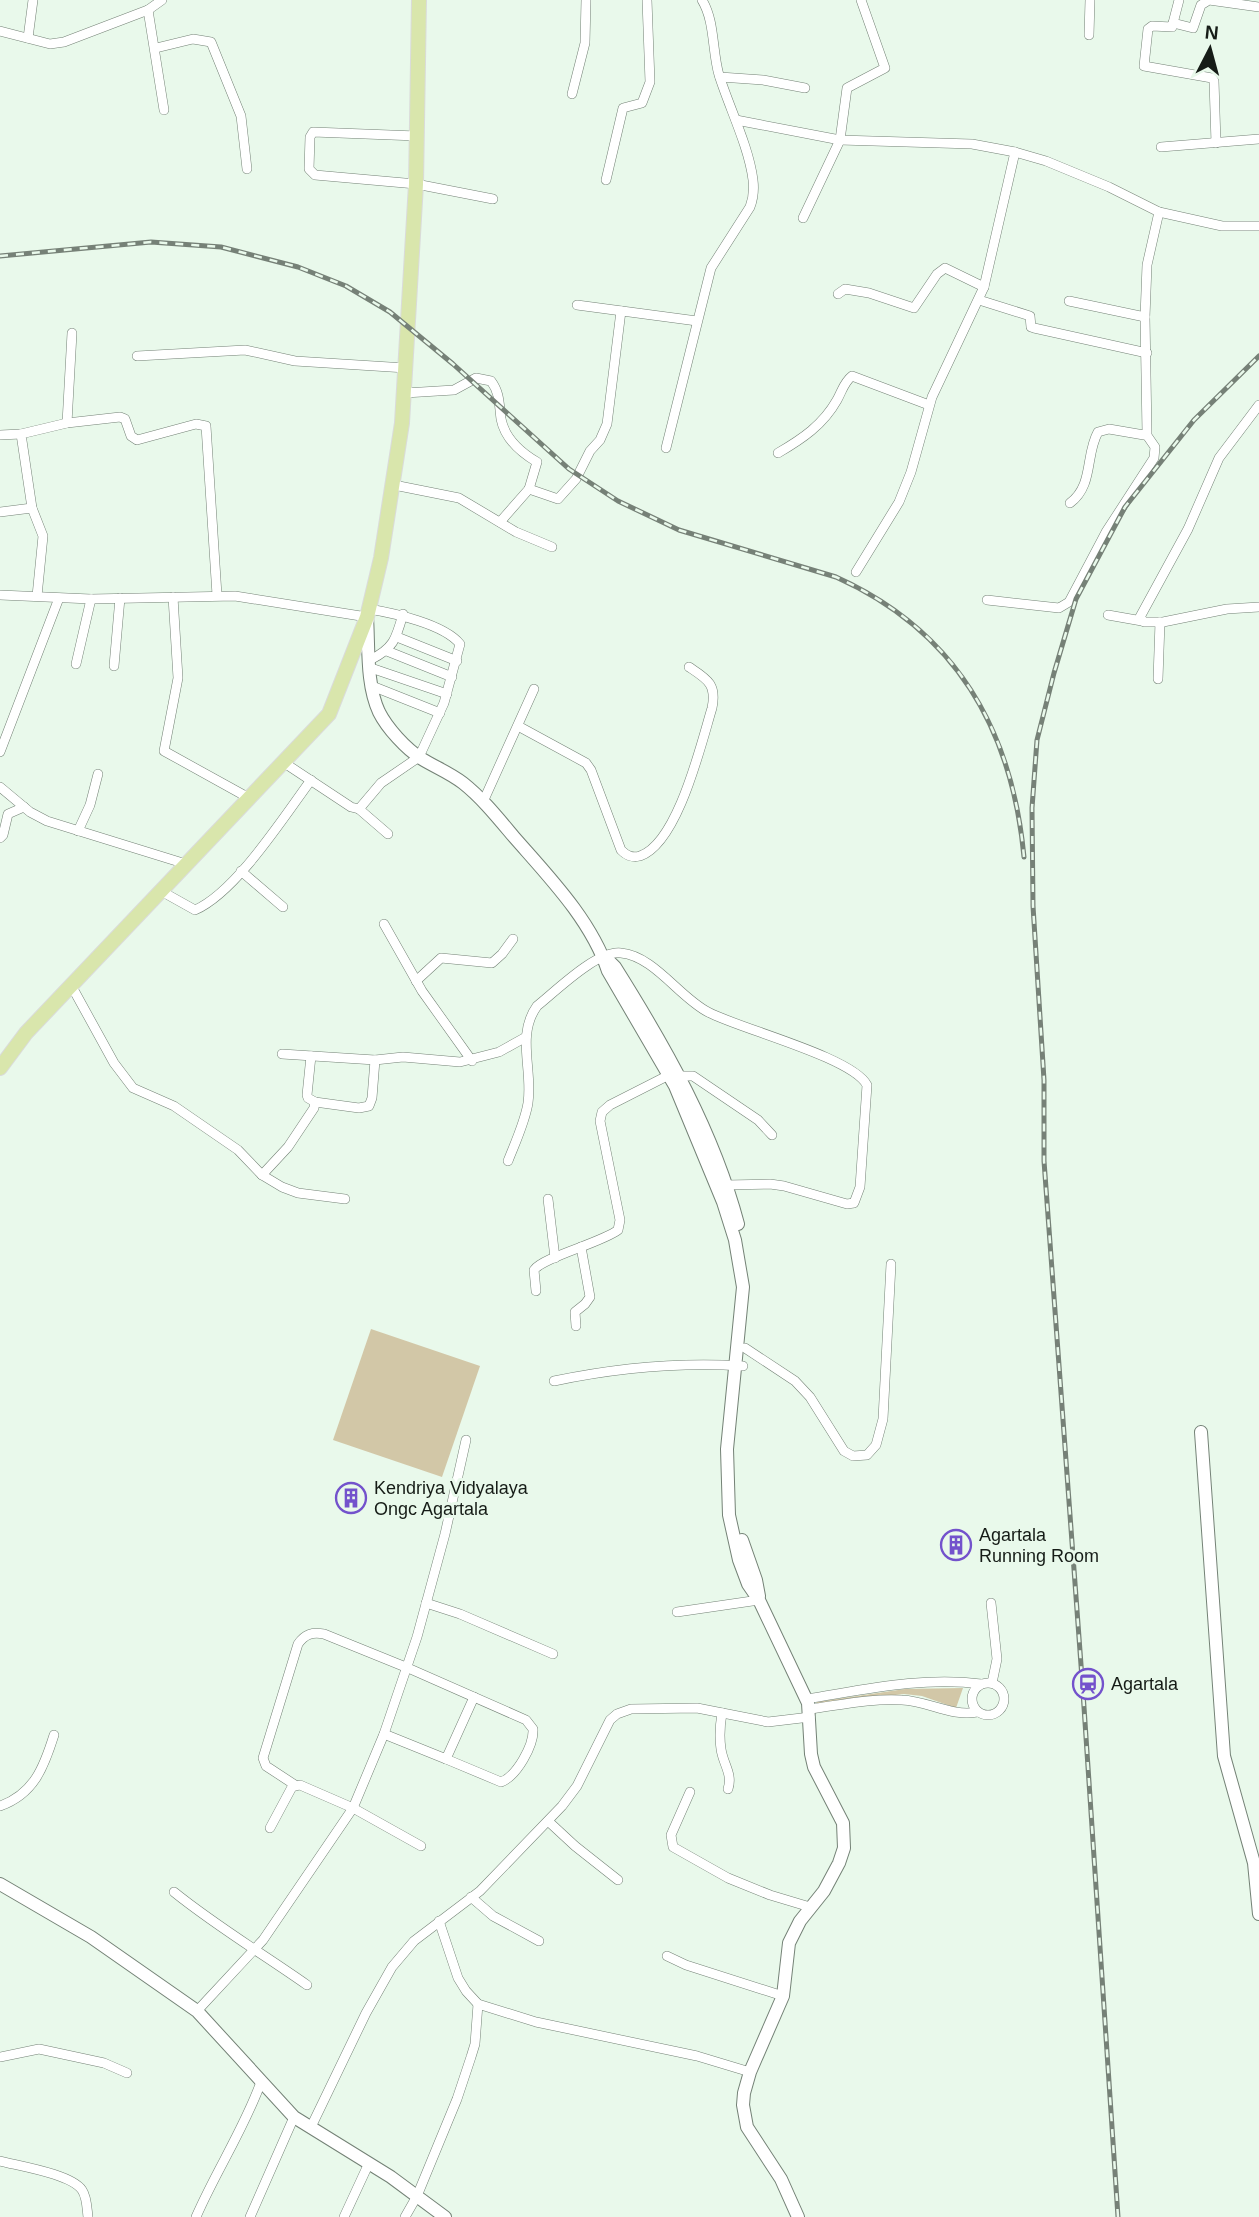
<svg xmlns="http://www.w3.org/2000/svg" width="1259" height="2217" font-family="Arial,sans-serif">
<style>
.green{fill:#d2c7a7}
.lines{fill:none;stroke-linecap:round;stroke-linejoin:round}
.street-casing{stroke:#748276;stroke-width:10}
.secondary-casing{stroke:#748276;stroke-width:14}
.primary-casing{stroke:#dadbda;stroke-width:16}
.street{stroke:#fff;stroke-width:9}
.secondary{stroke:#fff;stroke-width:12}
.primary{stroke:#d9e6ac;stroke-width:14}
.rail-casing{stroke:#768177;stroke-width:5}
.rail{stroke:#e9f9eb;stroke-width:2.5;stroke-dasharray:8;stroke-linecap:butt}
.labels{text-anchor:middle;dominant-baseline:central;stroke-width:6;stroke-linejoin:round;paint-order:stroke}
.poi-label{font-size:18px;fill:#161c17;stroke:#e9f9eb;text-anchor:start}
</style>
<rect width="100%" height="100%" fill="#e9f9eb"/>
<!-- green -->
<g class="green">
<path d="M371,1329l109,37 -38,111 -109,-37z"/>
<path d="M963,1688l-7,20 -34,-12 -18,-2 -86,10 -2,-2 89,-13z"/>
</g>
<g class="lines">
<!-- street casing -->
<g class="street-casing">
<g id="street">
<path d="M1179,0l-7,27 -20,-1 -4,3 -4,37 68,12 2,3 2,62"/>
<path d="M148,10l16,100"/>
<path d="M1173,23l20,5 8,-23 8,-5 50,7"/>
<path d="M0,31l50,13 14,-2 84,-32 14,-10"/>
<path d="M1089,35l1,-35"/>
<path d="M28,38l5,-38"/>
<path d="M156,48l37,-9 18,3 30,74 6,53"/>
<path d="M720,77l43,3 42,8"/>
<path d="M572,94l13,-51 1,-43"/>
<path d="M736,120l104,20 132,4 43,8 31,9 63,26 50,25 63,14h37"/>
<path d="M417,136l-104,-4 -3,5 -1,32 6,6 101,9 77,15"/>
<path d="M1161,147l98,-8"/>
<path d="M606,180l17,-72 19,-5 8,-21 -3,-82"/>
<path d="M803,218l37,-78 7,-52 38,-20 -24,-68"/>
<path d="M838,294l7,-5 24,4 45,15 23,-34 8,-6 39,19"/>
<path d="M979,300l51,16 1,11 3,1 113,25"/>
<path d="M1069,301l76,16"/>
<path d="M577,305l120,16"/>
<path d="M137,356l108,-6 50,11 111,7"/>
<path d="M405,393l49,-3 22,-12 15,3c9,12 8,23 10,38 4,20 19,33 36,43l-8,27"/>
<path d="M1259,405l-40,53 -31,71 -48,88 4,5h19l64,-13 32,-2"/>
<path d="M67,423l5,-90"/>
<path d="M0,435l21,-1"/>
<path d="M666,448l45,-180 39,-61c3,-8 4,-19 3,-27 -4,-33 -24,-73 -34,-105 -7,-24 -4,-54 -17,-75"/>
<path d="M778,453c24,-14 45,-28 59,-53 5,-9 7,-18 15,-24l77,29"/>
<path d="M394,485l65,13 57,34 36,15"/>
<path d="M1070,503c24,-18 15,-48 28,-71l11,-3 35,6 3,-2 -2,-116 2,-52 12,-53"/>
<path d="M0,512l32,-4"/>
<path d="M500,522l29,-33 29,10 18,-20 14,-28 10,-11 7,-16 14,-113"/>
<path d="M856,572l43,-70 12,-30 21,-75 52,-110 31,-135"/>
<path d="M0,595l91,4 144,-3 132,21"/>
<path d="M37,596l6,-60 -11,-28 -11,-74 46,-11 53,-6 5,2 6,17 6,4 59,-16 10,2 11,169"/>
<path d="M173,597l5,81 -14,73 85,47"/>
<path d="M987,600l72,8 10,-6 37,-70 48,-74 1,-11 -9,-13"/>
<path d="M1108,615l34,6"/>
<path d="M397,637l60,24"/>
<path d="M387,651l65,26"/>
<path d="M370,660c24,-12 26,-21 33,-46"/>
<path d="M76,664l15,-65"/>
<path d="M114,666l6,-68"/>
<path d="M371,668l76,26"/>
<path d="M1158,679l2,-57"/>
<path d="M372,686l68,27"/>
<path d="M518,726l68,37 5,7 30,80c6,6 11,8 19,6 38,-13 61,-112 72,-148 5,-24 -5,-29 -23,-41"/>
<path d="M0,752l59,-154"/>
<path d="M283,762l68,45 8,2 22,-26 38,-26 25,-54 16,-59c-16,-20 -67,-31 -91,-35"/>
<path d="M0,787l30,25 17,9 139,43"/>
<path d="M483,802l51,-113"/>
<path d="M359,809l29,25"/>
<path d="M78,831l12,-26 8,-31"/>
<path d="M0,838l3,-3 5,-21 16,-7"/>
<path d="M241,871l42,36"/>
<path d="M161,891l34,19c41,-18 88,-92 116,-130"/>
<path d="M384,924l38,67 50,70"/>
<path d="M416,981l25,-23 51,5 10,-9 11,-15"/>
<path d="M71,985l43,78 19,25 41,18 64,44 24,25 20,12 16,6 47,6"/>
<path d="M282,1054l93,6 28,-3 57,5 39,-10 27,-15"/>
<path d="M680,1076h13l65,44 14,15"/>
<path d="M315,1102l44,6 10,-2 3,-8 3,-38"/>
<path d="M508,1161c7,-18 17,-39 20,-58 5,-33 -12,-68 9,-97 19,-15 60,-56 84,-53 33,3 58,44 87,59 32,17 144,45 159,73l-7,102 -6,16 -7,1 -63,-18 -14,-2 -44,1"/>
<path d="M262,1175l26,-28 26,-39 1,-6 -7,-4 -1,-3 4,-39"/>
<path d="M548,1199l7,59"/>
<path d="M536,1291l-2,-21c9,-13 67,-27 84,-40l2,-10 -20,-99 2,-9 8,-7 59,-30"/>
<path d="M576,1326l-1,-14 10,-8 5,-7 -9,-50"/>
<path d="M745,1348l50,33 15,16 34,54 9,5 14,-1 9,-10 7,-26 8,-155"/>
<path d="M554,1381c62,-13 126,-19 189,-15"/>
<path d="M426,1603l34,11 93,40"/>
<path d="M991,1603l6,56 -5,24"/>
<path d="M677,1612l82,-12"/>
<circle cx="988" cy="1699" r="16"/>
<path d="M806,1699c57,-9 117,-23 175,-15"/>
<path d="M810,1709c30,-4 62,-11 92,-9 26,1 50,17 75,12"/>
<path d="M722,1713c-2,12 -3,23 -1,36 2,15 12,25 7,40"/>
<path d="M384,1734l62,25 28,-62"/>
<path d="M295,1785l-29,-19 -3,-8 35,-114c7,-10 14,-12 26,-10l84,34 118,52 7,9c1,16 -16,47 -32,53l-55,-23"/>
<path d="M690,1792l-19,43 2,12 55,31 42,17 40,12"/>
<path d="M0,1806c34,-12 44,-39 54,-71"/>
<path d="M548,1821l27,25 43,34"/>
<path d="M270,1828l22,-41 8,-2 53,23 68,38"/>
<path d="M174,1892c42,34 89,62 133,93"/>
<path d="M471,1897l22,19 46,25"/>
<path d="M439,1921l19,57 8,13 12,13 58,18 161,34 53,16"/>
<path d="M667,1956l19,9 97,31"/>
<path d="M197,2011l66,-71 90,-132 31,-74 33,-97 28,-103 21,-94"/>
<path d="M0,2057l39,-8 65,14 23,10"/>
<path d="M311,2127l55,-114 26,-46 22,-26 66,-50 82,-85 15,-20 33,-66 7,-6 14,-5 66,-1 71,14 42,-5"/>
<path d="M0,2161c19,5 71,13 82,29 5,7 5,19 6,27"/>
<path d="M196,2217c20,-46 48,-88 65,-135"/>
<path d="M250,2217l44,-100"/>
<path d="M344,2217l25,-54"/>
<path d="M405,2217l12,-21 40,-97 14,-42 4,-13 3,-40"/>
</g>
</g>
<!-- secondary casing -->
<g class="secondary-casing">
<g id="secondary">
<path d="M367,617c2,30 -1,67 12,95 8,16 27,37 43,47 13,8 28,14 41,24 19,15 35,35 51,54 35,40 77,83 94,134l67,115 48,116 12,38 8,47 -16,162 2,66 10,45 9,24 11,16 49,103 3,51 3,13 29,56 1,25 -5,15 -15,28 -24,30 -11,22 -6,53 -33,76 -6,21 -1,12 4,22 34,52 17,38"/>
<path d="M605,957l10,10c51,81 98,164 123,257"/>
<path d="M1201,1432l23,324 30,107 5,51"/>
<path d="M742,1540l14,40 3,16"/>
<path d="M0,1884l91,53 106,74 97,106 97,60 54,40"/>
</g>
</g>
<!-- primary casing -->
<g class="primary-casing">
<path id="primary" d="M0,1068l26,-35 303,-319 38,-97 14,-59 21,-135 14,-239 3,-184"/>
</g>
<!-- street -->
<use href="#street" class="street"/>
<!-- secondary -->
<use href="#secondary" class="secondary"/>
<!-- primary -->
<use href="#primary" class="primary"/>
<!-- rail casing -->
<g class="rail-casing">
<g id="rail">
<path d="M0,256l151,-14 70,5 77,20 48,19 44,26 63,52 116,105 49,32 61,29 157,47c120,54 176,152 188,280"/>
<path d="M1118,2217l-35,-525 -39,-531v-81l-11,-174 -1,-98 5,-68 17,-67 22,-74 49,-92 69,-87 65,-64"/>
</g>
</g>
<!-- rail -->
<use href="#rail" class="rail"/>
</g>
<!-- icons -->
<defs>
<g id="building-ring" transform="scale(1.575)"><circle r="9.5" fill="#e9f9eb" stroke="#7352cc" stroke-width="1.5"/><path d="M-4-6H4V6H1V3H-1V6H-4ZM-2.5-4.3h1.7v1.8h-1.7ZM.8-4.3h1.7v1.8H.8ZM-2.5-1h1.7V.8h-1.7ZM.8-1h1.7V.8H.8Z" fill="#7352cc"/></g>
<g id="station-ring" transform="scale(1.575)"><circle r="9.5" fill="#e9f9eb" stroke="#7352cc" stroke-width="1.5"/><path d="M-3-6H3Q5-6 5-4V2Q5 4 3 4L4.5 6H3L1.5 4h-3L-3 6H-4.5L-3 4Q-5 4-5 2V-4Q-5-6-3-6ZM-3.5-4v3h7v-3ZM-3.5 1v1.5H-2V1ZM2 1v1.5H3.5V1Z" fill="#7352cc"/></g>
</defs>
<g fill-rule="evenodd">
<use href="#building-ring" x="351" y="1498"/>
<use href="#building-ring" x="956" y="1545"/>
<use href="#station-ring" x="1088" y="1684"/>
</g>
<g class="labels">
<!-- poi labels -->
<g class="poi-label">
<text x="374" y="1488">Kendriya Vidyalaya<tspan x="374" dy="21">Ongc Agartala</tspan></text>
<text x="979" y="1535">Agartala<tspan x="979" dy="21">Running Room</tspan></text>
<text x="1111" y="1684">Agartala</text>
</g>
</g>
<!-- north arrow -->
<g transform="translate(1210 49) rotate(6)" stroke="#e9f9eb" stroke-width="5" paint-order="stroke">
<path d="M0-5L12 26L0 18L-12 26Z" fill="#161c17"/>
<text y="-10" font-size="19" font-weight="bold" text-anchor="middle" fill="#161c17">N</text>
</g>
</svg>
